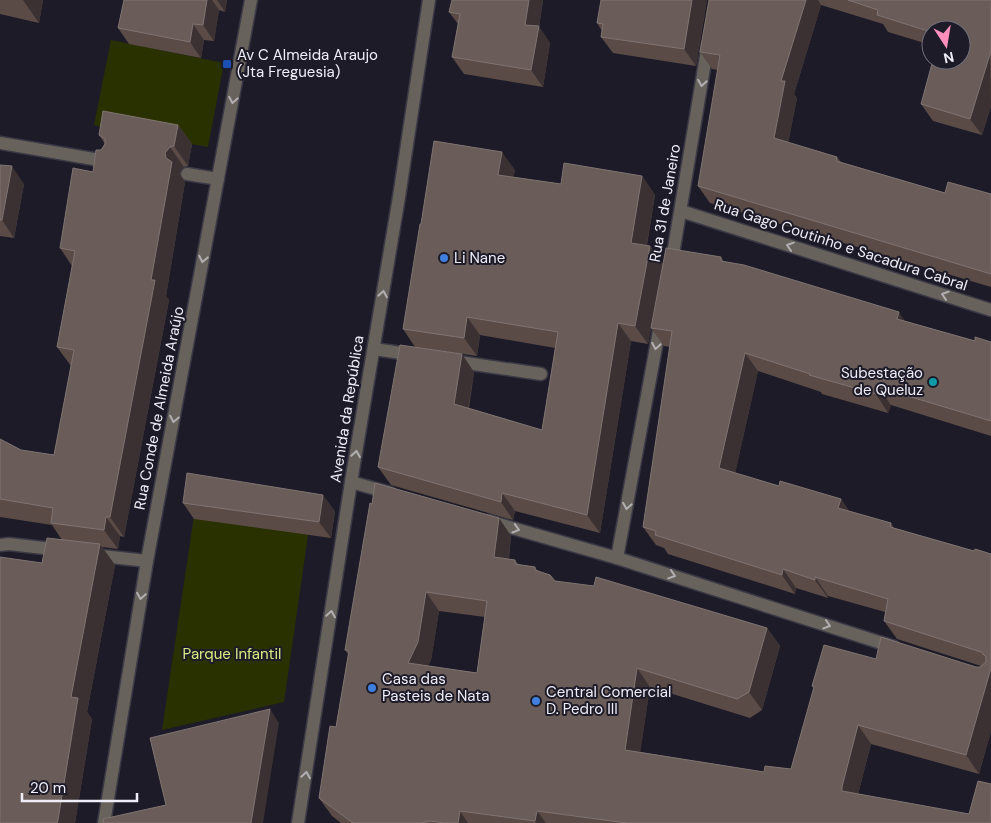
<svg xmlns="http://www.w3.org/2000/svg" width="991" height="823" font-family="'DM Sans',sans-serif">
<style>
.green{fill:#2a3100}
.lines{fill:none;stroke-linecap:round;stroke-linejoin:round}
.street-casing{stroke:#3a3945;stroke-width:15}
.street{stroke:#67625c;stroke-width:12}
.wall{fill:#5a4b46;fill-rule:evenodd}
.shaded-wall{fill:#3b3132}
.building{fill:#6a5d59;stroke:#7f7472;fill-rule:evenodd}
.oneway{stroke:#b2afb2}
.transit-dot{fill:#1a4fb4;stroke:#1d1b28;stroke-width:2}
.shop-dot{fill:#3f7fe0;stroke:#1d1b28;stroke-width:2}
.culture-dot{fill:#0f9aa8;stroke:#1d1b28;stroke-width:2}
.labels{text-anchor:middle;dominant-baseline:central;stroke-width:4;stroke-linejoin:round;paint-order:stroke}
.poi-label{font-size:15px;fill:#efeef8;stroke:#1d1b28;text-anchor:start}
.street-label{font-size:15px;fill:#efeef8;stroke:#1d1b28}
.park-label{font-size:15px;fill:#d8ec81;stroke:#1d1b28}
</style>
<rect width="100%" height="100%" fill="#1d1b28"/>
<!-- green -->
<g class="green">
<path d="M111,40l113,23 -16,84 -92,-16 -22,-6z"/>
<path d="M198,489l114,19 -28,194 -122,28z"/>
</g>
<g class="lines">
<!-- street casing -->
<g class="street-casing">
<g id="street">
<path d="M0,143l111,19"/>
<path d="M187,174l31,5"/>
<path d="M681,211l310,99"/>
<path d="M671,266l37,-222"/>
<path d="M374,349l41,6"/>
<path d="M452,361l89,13"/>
<path d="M351,482l39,11"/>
<path d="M488,521l129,37 277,89"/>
<path d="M0,545l9,-1 52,6"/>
<path d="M93,555l54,6"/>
<path d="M617,558l44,-238"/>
<path d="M104,823l43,-262 104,-561"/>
<path d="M298,823l53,-341 48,-285 30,-197"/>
</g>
</g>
<!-- street -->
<use href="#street" class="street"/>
</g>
<!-- wall -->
<g class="wall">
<path d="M0,0h43l-4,23 -39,-9z"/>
<path d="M124,0h103l-2,12 -6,-2 -5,31 -10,-1 -3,18 -72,-14 -11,-16z"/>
<path d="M452,0h91l-4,27 11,16 -7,44 -79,-13 -12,-17 6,-33 -9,-12z"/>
<path d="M707,0l-11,66 -83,-13 -12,-16 1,-6 -5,-8z"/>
<path d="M709,0h282v106l-9,29 -49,-14 -12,-17 40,-74h-30v15l-43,-13 -5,-8 -62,-19 -27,89 3,4 -9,45 49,14 4,5 104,31 46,1v93l-281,-84 -12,-17 20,-116 -6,-1 -12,-17z"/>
<path d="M178,125l14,19 -4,22 -4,1 -5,5 6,10 -19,114 3,4 -45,237 -4,-1 -2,13 -16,-2 13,18 -28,147 5,7 -17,104h-75l42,-260 20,-23 -10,-15 -52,-8v-78l21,11 33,5 17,-89 -14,-19 15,-81 -12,-18 33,-76 8,-22 4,-6 -6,-9z"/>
<path d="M0,165l24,19 -10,54 -14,-2z"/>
<path d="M515,170l-2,7 48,7 81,-8 13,19 -8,50 3,1 13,18 -15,80 -17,-3 -31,192 -85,-22 -2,9 -122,-35 -13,-18 96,-95 -5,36 73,22 13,-82 -75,-13 -3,21 -62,-9 -12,-18 18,-105z"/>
<path d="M721,257l3,5 181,59 70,20 16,1v94l-100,-31 -3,8 -66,-19 -1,-2 -63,-21 -23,102 44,13 62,13 8,12 42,12 3,5 80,23 17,3v177l-12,43 -108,-30 -13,50 133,29h-650l-9,-7 -13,-18 17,-71 12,-73 -3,-4 154,-132 12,18 -2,23 6,1 4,5 16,2 2,3 18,11 212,47 13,18 -18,64 -12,8 -100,-31 -10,65 124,20 27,-3 23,-80 -2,-3 64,-27 100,8h4l1,-1 -84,-27 -13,-18 1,-9 -57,-16v2l-32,-10 -1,6 -127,-40 -4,-6 -8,-3 -13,-18 27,-180 -6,-1 -13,-18zM439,611l46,6 -8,56 -49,-7 3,-6z"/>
<path d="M183,503l152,8 -4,27 -137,-19z"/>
</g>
<!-- shaded-wall -->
<g class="shaded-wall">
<path d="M23,0h20l-4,23z"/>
<path d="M207,0h5l7,10 -5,31 -11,-16z"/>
<path d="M217,0h10l-2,12z"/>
<path d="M529,0h14l-4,27 11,16 -7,44 -12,-17 -6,-45z"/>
<path d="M692,0h15l-11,66 -12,-17z"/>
<path d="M806,0h12l3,5 -27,89 3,4 -11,57 -12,-17 7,-57z"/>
<path d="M193,24l11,16 -3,18 -11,-16z"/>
<path d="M990,51l1,55 -9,29 -12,-16z"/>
<path d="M178,125l14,19 -4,22 -14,-20z"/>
<path d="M170,147l14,20 -5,5v1l6,9 -19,114 3,4 -45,237 -14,-20 41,-237 15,-122 -1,-5z"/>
<path d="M502,152l13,18 -4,23 -13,-18z"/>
<path d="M12,166l12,18 -10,54 -12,-18z"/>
<path d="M642,176l13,19 -11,66 -13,-18z"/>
<path d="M650,246l13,18 -15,80 -13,-18z"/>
<path d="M899,312l13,19 -15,-12z"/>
<path d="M467,317l13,18 -3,21 -13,-18z"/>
<path d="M618,323l13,18 -31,192 -13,-18z"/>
<path d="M745,353l13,18 -26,116 -13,-19z"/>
<path d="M462,354l12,18 -8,50 -12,-18z"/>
<path d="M878,387l13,18 -3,8 -12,-19z"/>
<path d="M502,493l13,18 -2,9 -12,-18z"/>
<path d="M323,495l12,16 -4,27 -12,-16z"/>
<path d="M841,499l13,19 -16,-10z"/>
<path d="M106,517l14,19 -2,13 -14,-19z"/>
<path d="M499,518l12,18 -4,40 -13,-19z"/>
<path d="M100,544l15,21 -28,147 5,7 -17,104h-18l14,-126z"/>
<path d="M783,569l13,19 -1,6 -13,-19z"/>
<path d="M815,577l13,19v2l-13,-18z"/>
<path d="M426,592l13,19 -8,49 -10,21 -13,-18z"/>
<path d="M767,628l13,18 -18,64 -13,-18z"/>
<path d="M637,668l13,19 -12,81 -13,-18z"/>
<path d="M991,668v63l-12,43 -13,-19z"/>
<path d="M270,709l9,14 -16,100h-12z"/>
<path d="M858,725l13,19 -16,62 -13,-15v-4z"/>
<path d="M460,811l8,12h-10z"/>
<path d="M537,811l9,12h-10l-1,-2z"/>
</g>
<!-- building -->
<g class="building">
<path d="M124,0h83l-4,25 -10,-1 -3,18 -72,-14z"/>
<path d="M452,0h77l-4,25 14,1 -8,44 -79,-13 8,-43 -11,-2z"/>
<path d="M601,0h91l-8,49 -83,-12 2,-13 -6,-1z"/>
<path d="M709,0h97l-25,81h4l-11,57 63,19 -1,4 109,32 3,-11 43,12v80l-293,-88 22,-131 -20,-3z"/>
<path d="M848,0h143v51l-21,68 -49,-15 12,-44h28v-30h-30v2l-54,-17 1,-5z"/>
<path d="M103,111l75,14 -4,21 -4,1 -5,6 1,5 6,4 -21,118h4l-45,237h-4l-2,13 -53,-7 2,-15 -53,-9v-60l21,11 33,5 20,-105 -17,-3 18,-96 -15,-3 13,-80 20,4 3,-22h5l4,-6v-5l-6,-4z"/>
<path d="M434,141l68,11 -4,23 63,9 3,-21 78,13 -11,67 19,3 -15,80 -17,-3 -31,192 -85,-22 -1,9 -123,-35 22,-122 62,9 -8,50 88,26 16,-98 -91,-15 -3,21 -61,-9 17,-105h1z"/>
<path d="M0,165l12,1 -10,54h-2z"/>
<path d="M666,248l55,9v4l23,4 155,47 -2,7 78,22v-4l16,5v79l-113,-34 -2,7 -67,-19 1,-1 -65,-21 -26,115 60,18 1,-5 61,18 -3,9 53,15 -1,4 84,24 1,-2 16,5v114l-25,87 -108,-30 -16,62v4l127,23 9,-33 13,3v39h-364l-90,-12 -2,10 -75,-10 -2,12h-13l-15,-2 -8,2h-69l-34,-25 11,-72 6,1 13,-76 -4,-1 25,-147 2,1 3,-21 124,35 -5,39 21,3v4l20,3v3l15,5 5,6 39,5 2,-9 171,51 -18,64 -12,7 -100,-31 -12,82 139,22 1,-6 26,3 23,-82 -2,-1 12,-41 52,14 5,-22 95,30h4l6,-5v-5l-5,-5 -97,-31 4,-22 -73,-22v3l-32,-11 -1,6 -127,-40 1,-4 -13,-4 29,-196 -21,-3zM426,592l61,9 -10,72 -69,-10 10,-21z"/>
<path d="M187,473l136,22 -4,27 -136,-19z"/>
<path d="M47,538l53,6 -29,153 7,1 -20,122 -1,3h-57v-266l42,6z"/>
<path d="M270,709l-19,114h-147l-1,-4 63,-14 -16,-67z"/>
</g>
<!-- one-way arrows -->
<defs><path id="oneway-chevron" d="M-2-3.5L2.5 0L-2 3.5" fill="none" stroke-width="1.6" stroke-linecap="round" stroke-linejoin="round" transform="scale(1.25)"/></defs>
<g class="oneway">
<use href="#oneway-chevron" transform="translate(702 83) rotate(99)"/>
<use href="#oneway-chevron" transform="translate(233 100) rotate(100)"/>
<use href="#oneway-chevron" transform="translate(790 246) rotate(-162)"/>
<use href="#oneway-chevron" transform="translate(203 259) rotate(101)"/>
<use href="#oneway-chevron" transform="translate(383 294) rotate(-80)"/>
<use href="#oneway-chevron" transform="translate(945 295) rotate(-162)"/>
<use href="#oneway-chevron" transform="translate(656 346) rotate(100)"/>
<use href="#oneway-chevron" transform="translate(174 419) rotate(101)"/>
<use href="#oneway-chevron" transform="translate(356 454) rotate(-81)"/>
<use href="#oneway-chevron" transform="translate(627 506) rotate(100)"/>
<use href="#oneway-chevron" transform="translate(516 529) rotate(16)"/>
<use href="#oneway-chevron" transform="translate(672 575) rotate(18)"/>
<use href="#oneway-chevron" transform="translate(141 596) rotate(99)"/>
<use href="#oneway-chevron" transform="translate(331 614) rotate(-81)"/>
<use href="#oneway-chevron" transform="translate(827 625) rotate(18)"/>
<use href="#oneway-chevron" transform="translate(306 775) rotate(-81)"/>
</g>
<!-- markers -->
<rect class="transit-dot" x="222" y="59" width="10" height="10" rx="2.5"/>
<g class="shop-dot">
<circle cx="444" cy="258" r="5"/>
<circle cx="372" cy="688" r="5"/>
<circle cx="536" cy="701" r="5"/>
</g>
<circle class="culture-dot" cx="933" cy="382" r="5"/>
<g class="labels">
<!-- poi labels -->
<g class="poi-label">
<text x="237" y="55">Av C Almeida Araujo<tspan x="237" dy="17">(Jta Freguesia)</tspan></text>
<text x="454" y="258">Li Nane</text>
<text x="923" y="373" text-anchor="end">Subestação<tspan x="923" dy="17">de Queluz</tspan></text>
<text x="382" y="679">Casa das<tspan x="382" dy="17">Pasteis de Nata</tspan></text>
<text x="546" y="692">Central Comercial<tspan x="546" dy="17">D. Pedro III</tspan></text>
</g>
<!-- street labels -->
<g class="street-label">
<text transform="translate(665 203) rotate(-80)">Rua 31 de Janeiro</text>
<text transform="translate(841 245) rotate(18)">Rua Gago Coutinho e Sacadura Cabral</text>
<text transform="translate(159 408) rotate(-79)">Rua Conde de Almeida Araújo</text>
<text transform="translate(347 409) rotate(-81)">Avenida da República</text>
</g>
<!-- park labels -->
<g class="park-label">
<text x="232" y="654">Parque Infantil</text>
</g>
</g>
<!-- north arrow -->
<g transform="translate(946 45) rotate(168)"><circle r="24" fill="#1d1b28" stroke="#716f7b"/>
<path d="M0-4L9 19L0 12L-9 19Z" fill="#fe8ebc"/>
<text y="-8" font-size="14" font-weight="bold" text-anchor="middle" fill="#efeef8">N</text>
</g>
<!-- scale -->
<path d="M22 793v8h115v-8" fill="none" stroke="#efeef8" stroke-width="2.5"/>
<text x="30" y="793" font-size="15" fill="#efeef8" stroke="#1d1b28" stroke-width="4" paint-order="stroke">20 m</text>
</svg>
